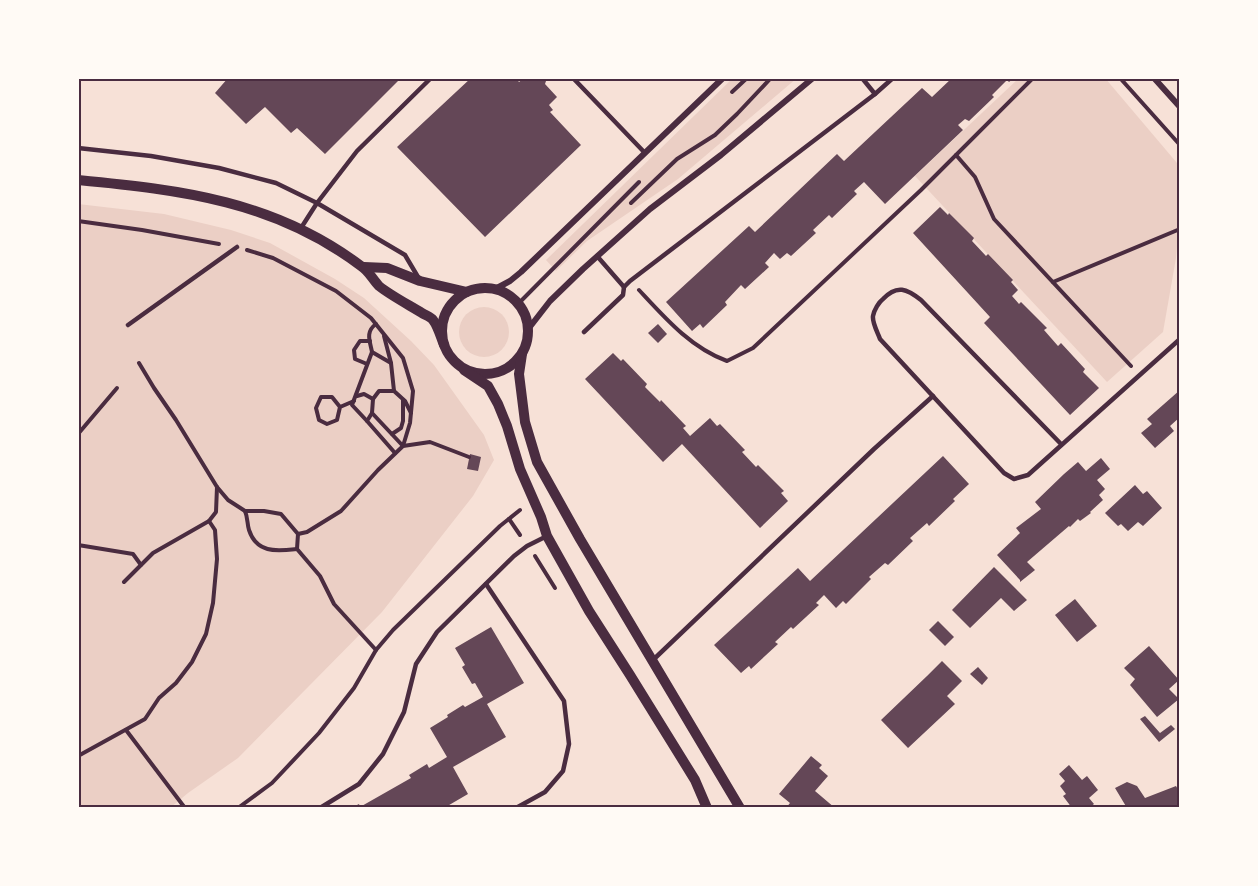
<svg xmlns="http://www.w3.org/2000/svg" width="1258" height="886" font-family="Literata,serif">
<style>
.green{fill:#ebcfc5}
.building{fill:#644757}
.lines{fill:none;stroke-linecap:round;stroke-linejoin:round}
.path{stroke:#4a2c40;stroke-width:4}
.service{stroke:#4a2c40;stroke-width:4.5}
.minor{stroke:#4a2c40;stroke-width:6}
.tertiary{stroke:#4a2c40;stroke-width:10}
.neatline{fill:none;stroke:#4a2c40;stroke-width:2}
</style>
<rect width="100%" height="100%" fill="#f7e1d7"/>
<!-- green -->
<g class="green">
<path d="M733,78h64l-119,101 -91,62 -31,30 -10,-11z"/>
<path d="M1019,78h86l72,85 3,13v38l-4,44 -13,74 -56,50 -192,-206z"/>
<path d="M78,204l86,10 67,16 39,13 65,36 29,19 47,43 23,24 50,70 10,25 -21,36 -91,116 -144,146 -50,35 -18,15h-92z"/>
<circle cx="484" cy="332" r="25"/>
</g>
<!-- building -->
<g class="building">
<path d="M228,78h173l-76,76 -28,-26 -6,5 -26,-26 -19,17 -31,-31z"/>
<path d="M471,78h45l3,4 5,-4h20l2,3 -1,3 12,13 -8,8 4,5 -3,2 31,33 -96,92 -88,-90z"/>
<path d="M952,78h62l-5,4 -2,-2 -15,15 2,2 -25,24 -4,-2 -7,6 5,5 -78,74 -21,-22 -10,9 3,3 -25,24 -3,-3 -16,15 3,3 -25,23 -4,-3 -7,6 -6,-6 -9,10 4,4 -24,22 -4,-4 -16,17 2,3 -24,23 -3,-4 -8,7 -26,-29 83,-76 6,6 82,-78 7,7 78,-73 10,9z"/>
<path d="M940,207l8,8 1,-2 25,25 -2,3 14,15 2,-2 25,26 -2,2 7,8 -6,6 7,8 2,-2 26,26 -3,2 14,16 3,-3 24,26 -2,3 16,16 -29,27 -86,-92 6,-6 -77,-84z"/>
<path d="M658,324l9,10 -9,9 -10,-10z"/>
<path d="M613,353l8,8 2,-2 24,25 -2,3 15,15 1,-2 25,26 -3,2 7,8 20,-18 7,8 3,-2 25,26 -3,2 14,15 2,-2 26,26 -3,2 7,8 -28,27 -78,-84 -19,18 -78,-83z"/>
<path d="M1180,390v27l-10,9 4,5 -19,17 -14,-15 11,-9 -5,-5z"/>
<path d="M470,454l11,3 -3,14 -11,-2z"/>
<path d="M943,456l26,28 -16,15 2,2 -26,25 -2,-3 -17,15 3,3 -25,24 -3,-2 -16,14 2,2 -25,25 -3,-3 -7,7 -12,-13 -8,8 3,2 -26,24 -2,-2 -16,15 3,2 -27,25 -2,-3 -8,7 -27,-28 84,-77 12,13z"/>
<path d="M1101,458l9,11 -13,11 8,9 -6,6 4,5 -13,12 1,1 -11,8 -2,-2 -8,8 -1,-1 -42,36 8,8 -15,12v-2l-23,-25 23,-22 -4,-5 25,-19 -6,-7 29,-28 14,-12 8,9z"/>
<path d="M1135,485l8,9 4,-3 15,17 -19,18 -5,-4 -10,9 -7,-7 -3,2 -13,-13z"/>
<path d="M994,567l33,33 -13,11 -13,-13 -31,30 -18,-18z"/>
<path d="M1075,599l22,27 -20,16 -22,-27z"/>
<path d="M938,621l16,16 -9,9 -16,-16z"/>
<path d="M491,627l33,56 -37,21 19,33 -53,30 15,27 -24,14h-93l8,-4 1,3 51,-29 -2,-3 18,-11 2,4 18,-11 -17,-29 18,-11 -1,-2 16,-10 2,2 18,-10 -8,-14 -3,1 -10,-17 3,-2 -10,-17z"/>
<path d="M1149,646l30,34 -10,9 10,10 -22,18 -27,-32 5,-6 -11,-11z"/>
<path d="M942,661l20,20 -15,15 8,8 -47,44 -27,-28 46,-44z"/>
<path d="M978,667l10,11 -6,7 -12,-11z"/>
<path d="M1145,716l15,17 11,-8 4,4 -16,13 -19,-23z"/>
<path d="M811,756l11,9 -3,3 9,8 -13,15 20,17h-49l4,-5 -11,-9z"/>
<path d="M1069,765l13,15 5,-4 11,14 -9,8 5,6 -5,4h-17l-9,-12 3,-2 -6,-8 5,-5 -6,-7z"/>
<path d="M1127,782l10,4 8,12 31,-12 4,7v15h-53l-12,-20z"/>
</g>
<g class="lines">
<!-- path -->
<g class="path">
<path d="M1120,78l60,67"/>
<path d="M732,92l15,-14"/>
<path d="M956,155l19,22 19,42 137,147"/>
<path d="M631,203l46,-44 38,-24 22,-21 34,-36"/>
<path d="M78,221l64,9 77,14"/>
<path d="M247,250l26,8 63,33 35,27 32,40 10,33 -3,32 -7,23 -31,-33"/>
<path d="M1053,282l127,-53"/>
<path d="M639,290c26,28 52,58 88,71l26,-13 168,-158 112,-112"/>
<path d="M519,303l120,-121"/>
<path d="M384,336l7,27 3,28"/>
<path d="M372,352c-2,-11 -7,-20 4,-28"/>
<path d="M139,363l15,25 22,32 41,67 11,13 17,11h19l17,3 17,20 -1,15 23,27 14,28 42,46"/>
<path d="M367,364l-12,-5 -1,-9 6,-9h10"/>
<path d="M357,396l7,-2 9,5"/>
<path d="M340,407l-3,13 -10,4 -8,-4 -3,-12 5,-11h11l8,10 14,-6"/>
<path d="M367,421l-15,-16 20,-53 19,11"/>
<path d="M78,434l39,-46"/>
<path d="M392,434l9,-6 2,-7v-21"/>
<path d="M395,453l-28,-32 5,-8 1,-14 6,-8h15l11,10 6,12"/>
<path d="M245,511c3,7 2,13 4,19 8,24 28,21 48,19"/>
<path d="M509,519l11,16"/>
<path d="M298,534l9,-2 34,-21 37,-41 25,-24 27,-4 39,15"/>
<path d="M78,545l55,9 8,11"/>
<path d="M535,556l20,32"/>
<path d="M124,582l29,-29 56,-32 7,-9 1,-25"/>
<path d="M126,730l59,78"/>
<path d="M78,756l67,-37 14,-21 17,-15 16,-21 14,-28 7,-31 4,-44 -2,-29 -6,-9"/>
<path d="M238,808l34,-25 47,-50 35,-45 22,-38 17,-20 107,-104 20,-16"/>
</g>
<!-- service -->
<g class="service">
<path d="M573,78l72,75"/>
<path d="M862,78l13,16"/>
<path d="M78,148l73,8 68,12 57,15 41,20 88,52 13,22"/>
<path d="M301,228l16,-25 40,-52 74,-73"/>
<path d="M597,256l27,31"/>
<path d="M128,325l109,-78"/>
<path d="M584,332l39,-37 1,-8 6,-6 245,-187 18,-16"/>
<path d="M1061,444l-140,-144c-14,-11 -24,-16 -38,-1 -4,3 -9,11 -10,17 -1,7 5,17 7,23l124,134 10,6 14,-4 152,-136"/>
<path d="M486,584l78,117 5,43 -6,27 -18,21 -29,16"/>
<path d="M653,660l221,-211 59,-53"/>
<path d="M320,808l39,-24 24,-30 21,-42 12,-48 21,-32 77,-76 13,-10 20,-10"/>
</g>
<!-- minor -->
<g class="minor">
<path d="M1154,78l26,29"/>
<path d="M495,289l15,-8 11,-9 202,-194"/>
<path d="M529,328l21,-27 33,-32 67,-60 71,-54 92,-77"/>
</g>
<!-- tertiary -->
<g class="tertiary">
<path d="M78,180c104,10 197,21 283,86 8,5 12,14 18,20 11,9 30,19 43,27 3,2 9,4 11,7 5,6 8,18 11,25"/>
<path d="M364,267l23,1 33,13 47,11"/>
<circle cx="485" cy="331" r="43"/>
<path d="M522,354l-3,20 6,48 12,40 43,77 160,269"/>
<path d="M464,370l24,16 10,18 9,22 13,43 21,48 6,19 42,75 41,64 65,105 12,28"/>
</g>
</g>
<!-- border -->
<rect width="1258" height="886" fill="none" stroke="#fffaf5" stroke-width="159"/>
<rect x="80" y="80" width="1098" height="726" class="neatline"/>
</svg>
